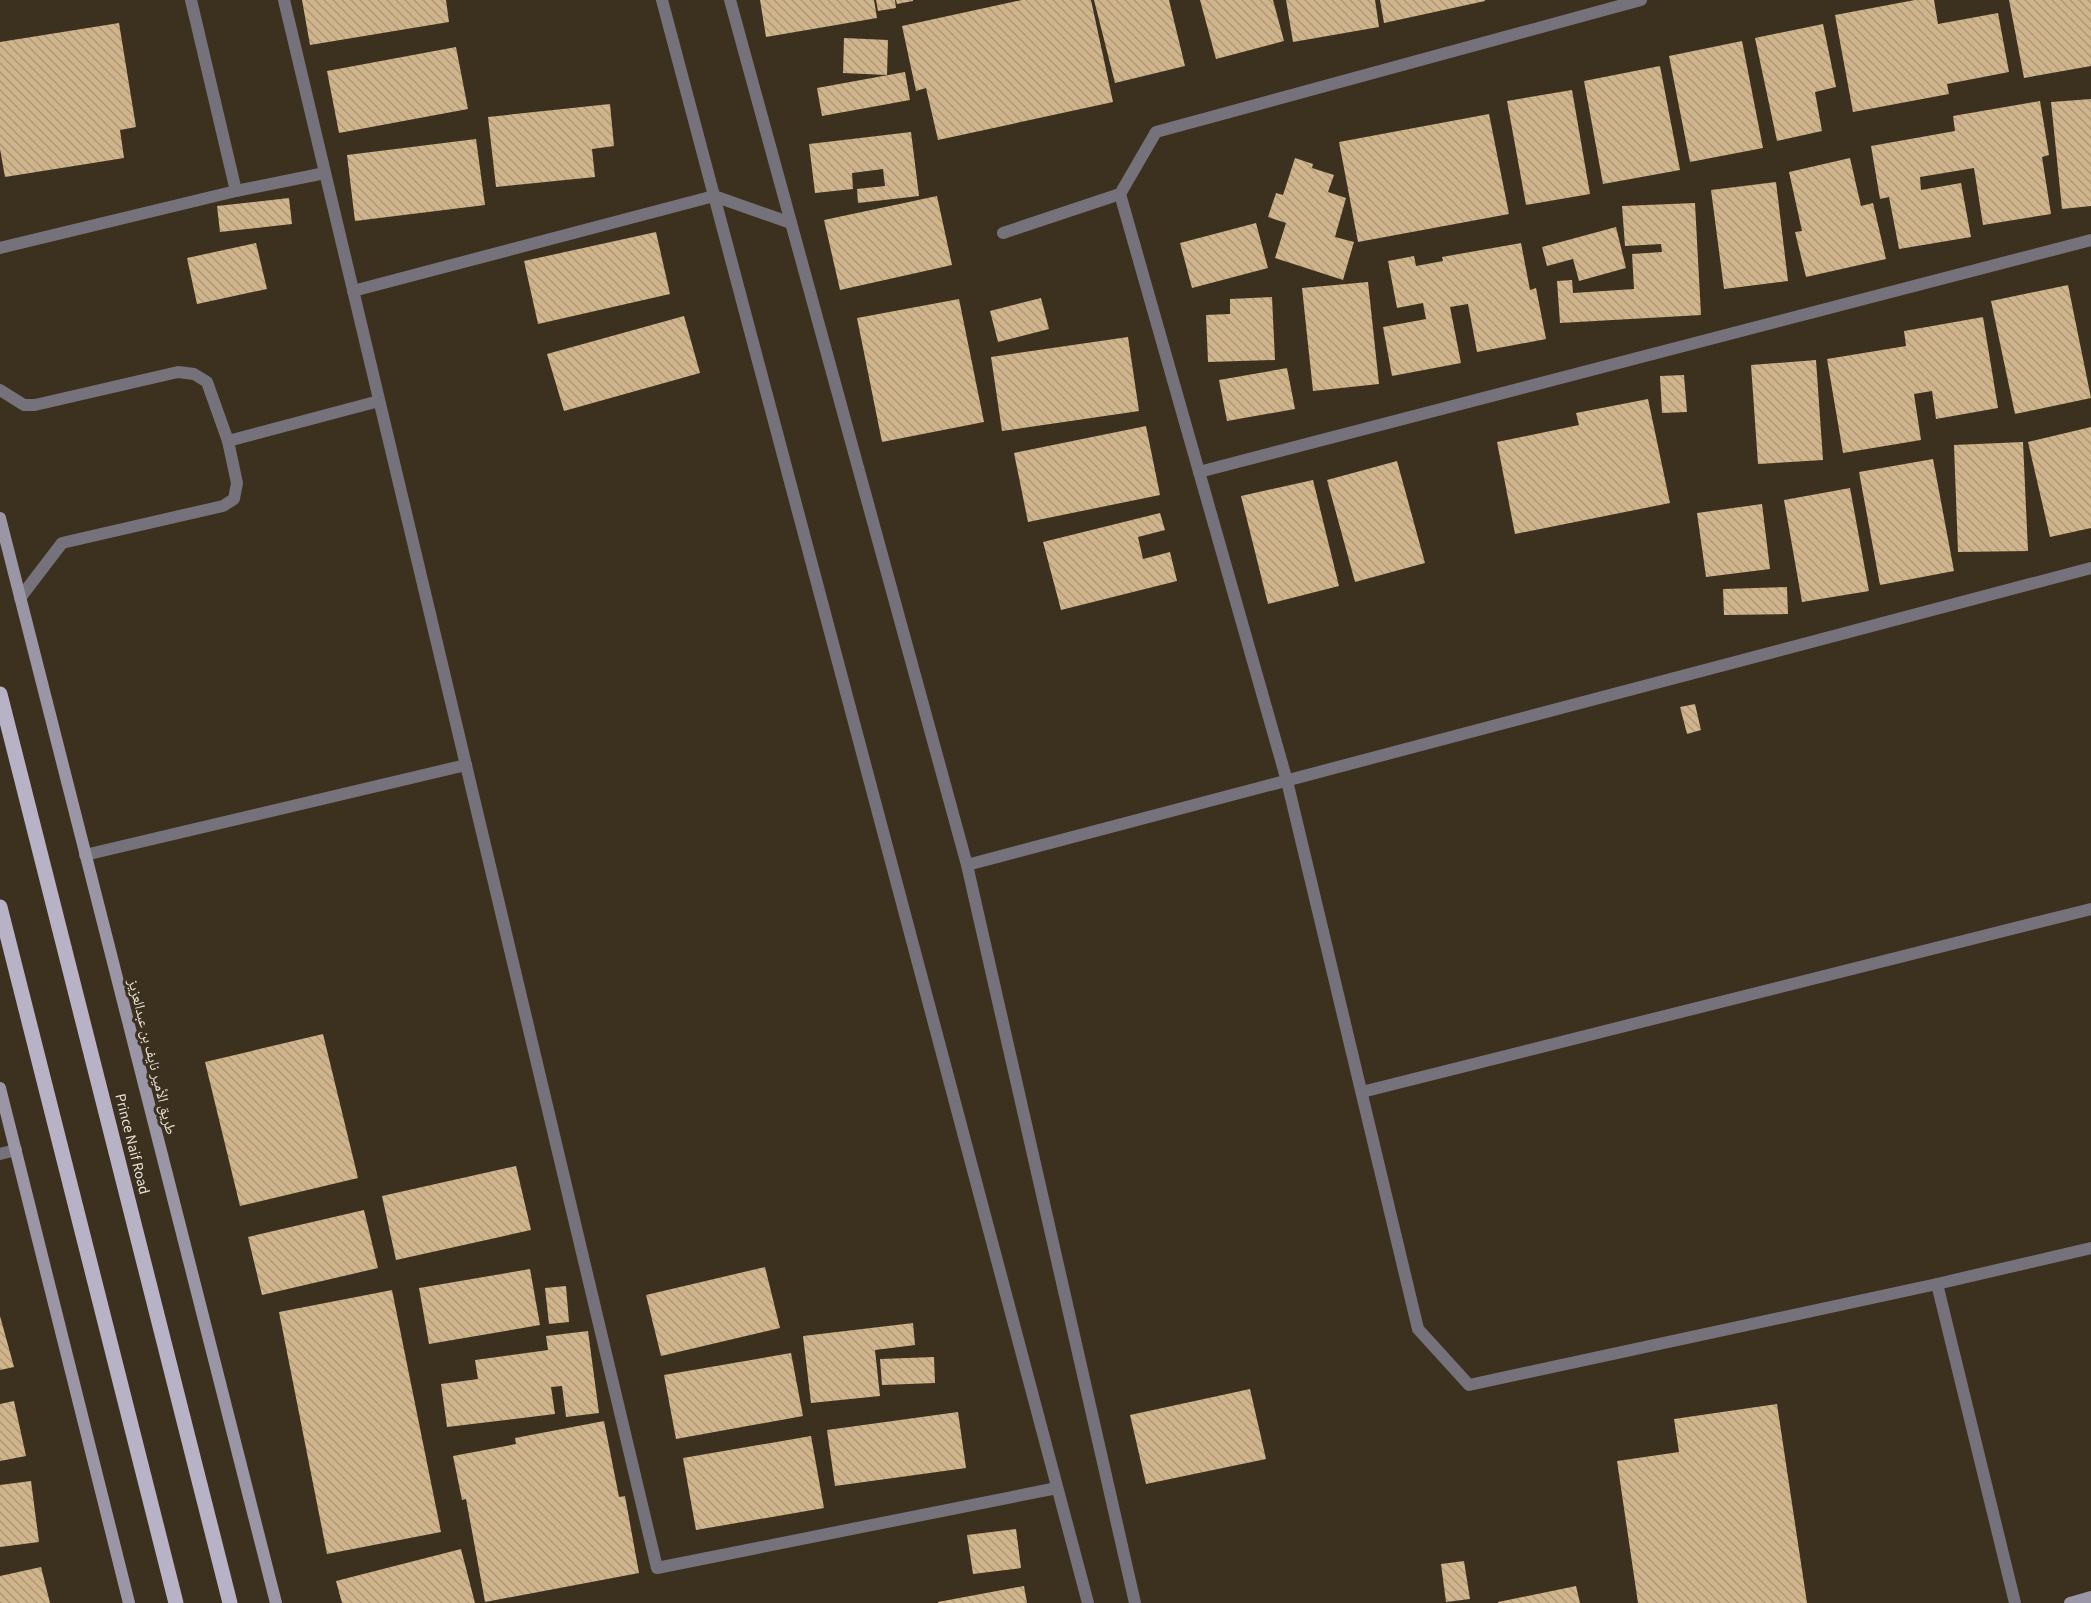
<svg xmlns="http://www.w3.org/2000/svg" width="2091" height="1603" font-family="'Source Sans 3','Noto Naskh Arabic',sans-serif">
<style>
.building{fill:url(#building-back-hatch)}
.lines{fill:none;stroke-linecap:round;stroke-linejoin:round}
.service{stroke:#75727c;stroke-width:12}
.minor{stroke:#75727c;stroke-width:12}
.secondary{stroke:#9b96a6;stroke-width:12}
.primary{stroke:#b8b2c6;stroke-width:15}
.labels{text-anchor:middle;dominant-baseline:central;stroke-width:6;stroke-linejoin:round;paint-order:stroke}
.street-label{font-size:15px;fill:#e9e2d7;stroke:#3c301e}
</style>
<defs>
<pattern id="building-back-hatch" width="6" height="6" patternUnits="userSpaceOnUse" patternTransform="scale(1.5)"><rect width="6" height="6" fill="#d0b48b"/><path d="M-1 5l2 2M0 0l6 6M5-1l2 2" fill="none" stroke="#ae9878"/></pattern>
</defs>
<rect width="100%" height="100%" fill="#3c301e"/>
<!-- building -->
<g class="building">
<path d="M302,0h144l3,22 -139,23z"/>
<path d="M760,0h114l3,18 -111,19z"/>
<path d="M876,0h19l1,8 -18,3z"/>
<path d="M896,0h17v1l-16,3z"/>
<path d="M1022,0h69l22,102 -175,38 -12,-52 -10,3 -14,-65z"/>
<path d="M1094,0h75l16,66 -70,17z"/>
<path d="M1200,0h73l11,41 -68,18z"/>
<path d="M1286,0h89l4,27 -86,15z"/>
<path d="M1380,0h105v1l-101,22z"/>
<path d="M1915,0h19l4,24 60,-11 11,59 -62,12 2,10 -96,18 -18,-97z"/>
<path d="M2009,0h82v66l-67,12z"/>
<path d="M119,23l17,104 -16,3 4,28 -119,19 -5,-28v-107z"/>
<path d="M1823,24l13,63 -21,5 7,39 -45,10 -22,-103z"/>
<path d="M844,38l44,2 -1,35 -44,-2z"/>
<path d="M1742,41l21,107 -73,14 -21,-106z"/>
<path d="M456,47l12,62 -129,24 -12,-62z"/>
<path d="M1660,66l20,104 -77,14 -19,-103z"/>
<path d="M905,72l5,28 -88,16 -5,-28z"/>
<path d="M1572,90l18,104 -64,11 -19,-104z"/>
<path d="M2091,99v107l-29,3 -11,-107z"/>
<path d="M2040,101l9,54 -7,2 9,57 -68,11 -9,-57 -54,9 1,13 40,-7 10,54 -72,12 -10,-52 -9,2 -9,-53 84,-15 -2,-15z"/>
<path d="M610,104l4,42 -22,3 3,28 -99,10 -8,-70z"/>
<path d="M1489,114l20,100 -151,28 -19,-100z"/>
<path d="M911,132l8,64 -61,7 -1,-14 28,-3 -2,-17 -31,4 1,16 -38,4 -6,-49z"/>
<path d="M476,139l9,66 -130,16 -8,-66z"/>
<path d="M1295,158l18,6 -1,4 22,7 -6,17 18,6 -11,39 19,5 -11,38 -68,-22 11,-35 -18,-6 8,-24 7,2z"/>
<path d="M1850,158l11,48 12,-3 13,56 -80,18 -11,-45 7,-1 -13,-59z"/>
<path d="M1776,182l12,99 -64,8 -13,-99z"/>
<path d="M937,196l15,69 -112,25 -16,-70z"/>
<path d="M289,198l3,26 -72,8 -3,-26z"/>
<path d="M1695,203l6,112 -141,8 -3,-42 15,-1 1,13 61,-4 -2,-35 30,-2 -1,-8 -36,2 -3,-40z"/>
<path d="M1256,223l12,45 -76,20 -12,-45z"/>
<path d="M1616,227l10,41 -47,13 -6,-22 -26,7 -5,-19z"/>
<path d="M656,232l14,62 -132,30 -14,-63z"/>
<path d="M256,243l11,46 -70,15 -10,-46z"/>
<path d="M1521,243l9,47 6,-2 10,51 -69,13 -9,-48 -18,3 11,56 -69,13 -9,-49 43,-8 -3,-16 -26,5 -9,-47 26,-5 2,10 27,-5 -1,-4z"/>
<path d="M1368,282l11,102 -66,7 -11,-103z"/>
<path d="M2068,285l23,113 -76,16 -24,-113z"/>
<path d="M1272,297l3,63 -67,2 -2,-47 24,-1v-15z"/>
<path d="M1041,298l8,31 -51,13 -8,-31z"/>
<path d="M959,299l25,123 -102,20 -25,-124z"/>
<path d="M684,316l16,57 -136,38 -17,-57z"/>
<path d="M1983,317l15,91 -62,11 -4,-28 -18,3 7,46 -78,13 -16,-94 79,-13 -2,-15z"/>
<path d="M1128,337l11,74 -137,20 -11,-74z"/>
<path d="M1816,360l7,100 -65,4 -7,-99z"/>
<path d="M1287,368l8,41 -68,12 -8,-41z"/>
<path d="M1684,375l3,37 -25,1 -2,-37z"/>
<path d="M1648,399l22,104 -155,31 -18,-92 82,-17 -3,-12z"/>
<path d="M1146,426l14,69 -132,27 -14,-69z"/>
<path d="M2091,427v101l-41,9 -22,-95z"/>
<path d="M2023,442l5,109 -70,1 -4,-107z"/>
<path d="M1933,459l21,112 -74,14 -21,-113z"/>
<path d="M1397,461l28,102 -70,19 -28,-102z"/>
<path d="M1313,480l26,106 -71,18 -27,-108z"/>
<path d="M1850,488l19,103 -67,11 -18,-102z"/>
<path d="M1762,504l8,65 -64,8 -9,-64z"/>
<path d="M1160,513l5,17 -27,7 5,22 27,-7 7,29 -116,29 -18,-68z"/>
<path d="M1787,587l1,27 -64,1 -1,-26z"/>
<path d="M1695,704l6,26 -14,4 -7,-27z"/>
<path d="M323,1034l35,144 -118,28 -35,-144z"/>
<path d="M516,1166l15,64 -135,30 -14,-64z"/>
<path d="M364,1210l14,58 -116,27 -14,-58z"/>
<path d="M765,1267l15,61 -119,28 -15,-61z"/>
<path d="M530,1269l10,56 -111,19 -10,-56z"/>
<path d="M566,1286l3,36 -20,2 -4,-36z"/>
<path d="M392,1290l49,242 -114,22 -48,-242z"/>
<path d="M0,1316l14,51 -14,3z"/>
<path d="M913,1323l2,22 -40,5 5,46 -69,7 -8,-67z"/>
<path d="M588,1331l11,82 -33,4 -4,-31 -11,1 4,27 -108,13 -6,-43 37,-5 -3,-19 73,-10 -2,-14z"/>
<path d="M791,1353l12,63 -127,23 -12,-64z"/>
<path d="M934,1357l1,26 -53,2 -2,-26z"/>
<path d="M1250,1389l16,70 -120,25 -16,-69z"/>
<path d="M14,1401l12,55 -26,5v-57z"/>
<path d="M1777,1404l30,199h-169l-21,-142 62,-9 -5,-33z"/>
<path d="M958,1412l8,56 -131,18 -8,-56z"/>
<path d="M604,1421l15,76 6,-1 14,77 -154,29 -19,-103 -4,1 -9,-44 63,-12 -1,-6z"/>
<path d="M811,1436l13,72 -128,22 -13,-72z"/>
<path d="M31,1481l8,61 -39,5v-62z"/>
<path d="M1016,1529l5,39 -48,6 -6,-39z"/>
<path d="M461,1549l14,54h-133l-6,-22z"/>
<path d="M1464,1561l6,38 -24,3 -5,-38z"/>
<path d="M41,1567l9,36h-50v-27z"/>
<path d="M1024,1586l3,17h-89v-1z"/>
<path d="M1576,1586l4,17h-82v-1z"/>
</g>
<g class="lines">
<!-- service -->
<g class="service">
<path d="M191,0l45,191"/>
<path d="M0,390l24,15h11l143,-33 16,2 13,8 21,59 9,42 -3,16 -11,7 -161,37 -42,55"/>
<path d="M228,441l151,-40"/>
</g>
<!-- minor -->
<g class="minor">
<path d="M284,0l373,1568 400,-80"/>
<path d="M662,0l426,1603"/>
<path d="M730,0l237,865 168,738"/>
<path d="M1120,194l167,587 131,548 51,56 468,-101 154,-36"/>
<path d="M1003,233l117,-39 36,-62 485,-132"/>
<path d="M0,248l236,-57 89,-18"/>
<path d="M353,291l361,-95 77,27"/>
<path d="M1199,472l892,-232"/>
<path d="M85,855l381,-90"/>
<path d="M967,865l1124,-297"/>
<path d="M1362,1092l729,-183"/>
<path d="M0,1154l16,-4"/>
<path d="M1937,1284l78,319"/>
</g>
<!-- secondary -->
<g class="secondary">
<path d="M0,518l276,1085"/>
<path d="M0,1088l129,515"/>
<path d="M2070,1603l21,-6"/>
</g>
<!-- primary -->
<g class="primary">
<path d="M0,694l230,909"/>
<path d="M0,907l176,696"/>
</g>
</g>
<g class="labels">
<!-- street labels -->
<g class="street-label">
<text transform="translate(152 1057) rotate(76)">طريق الأمير نايف بن عبدالعزيز</text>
<text transform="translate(132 1144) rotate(76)">Prince Naif Road</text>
</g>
</g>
</svg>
